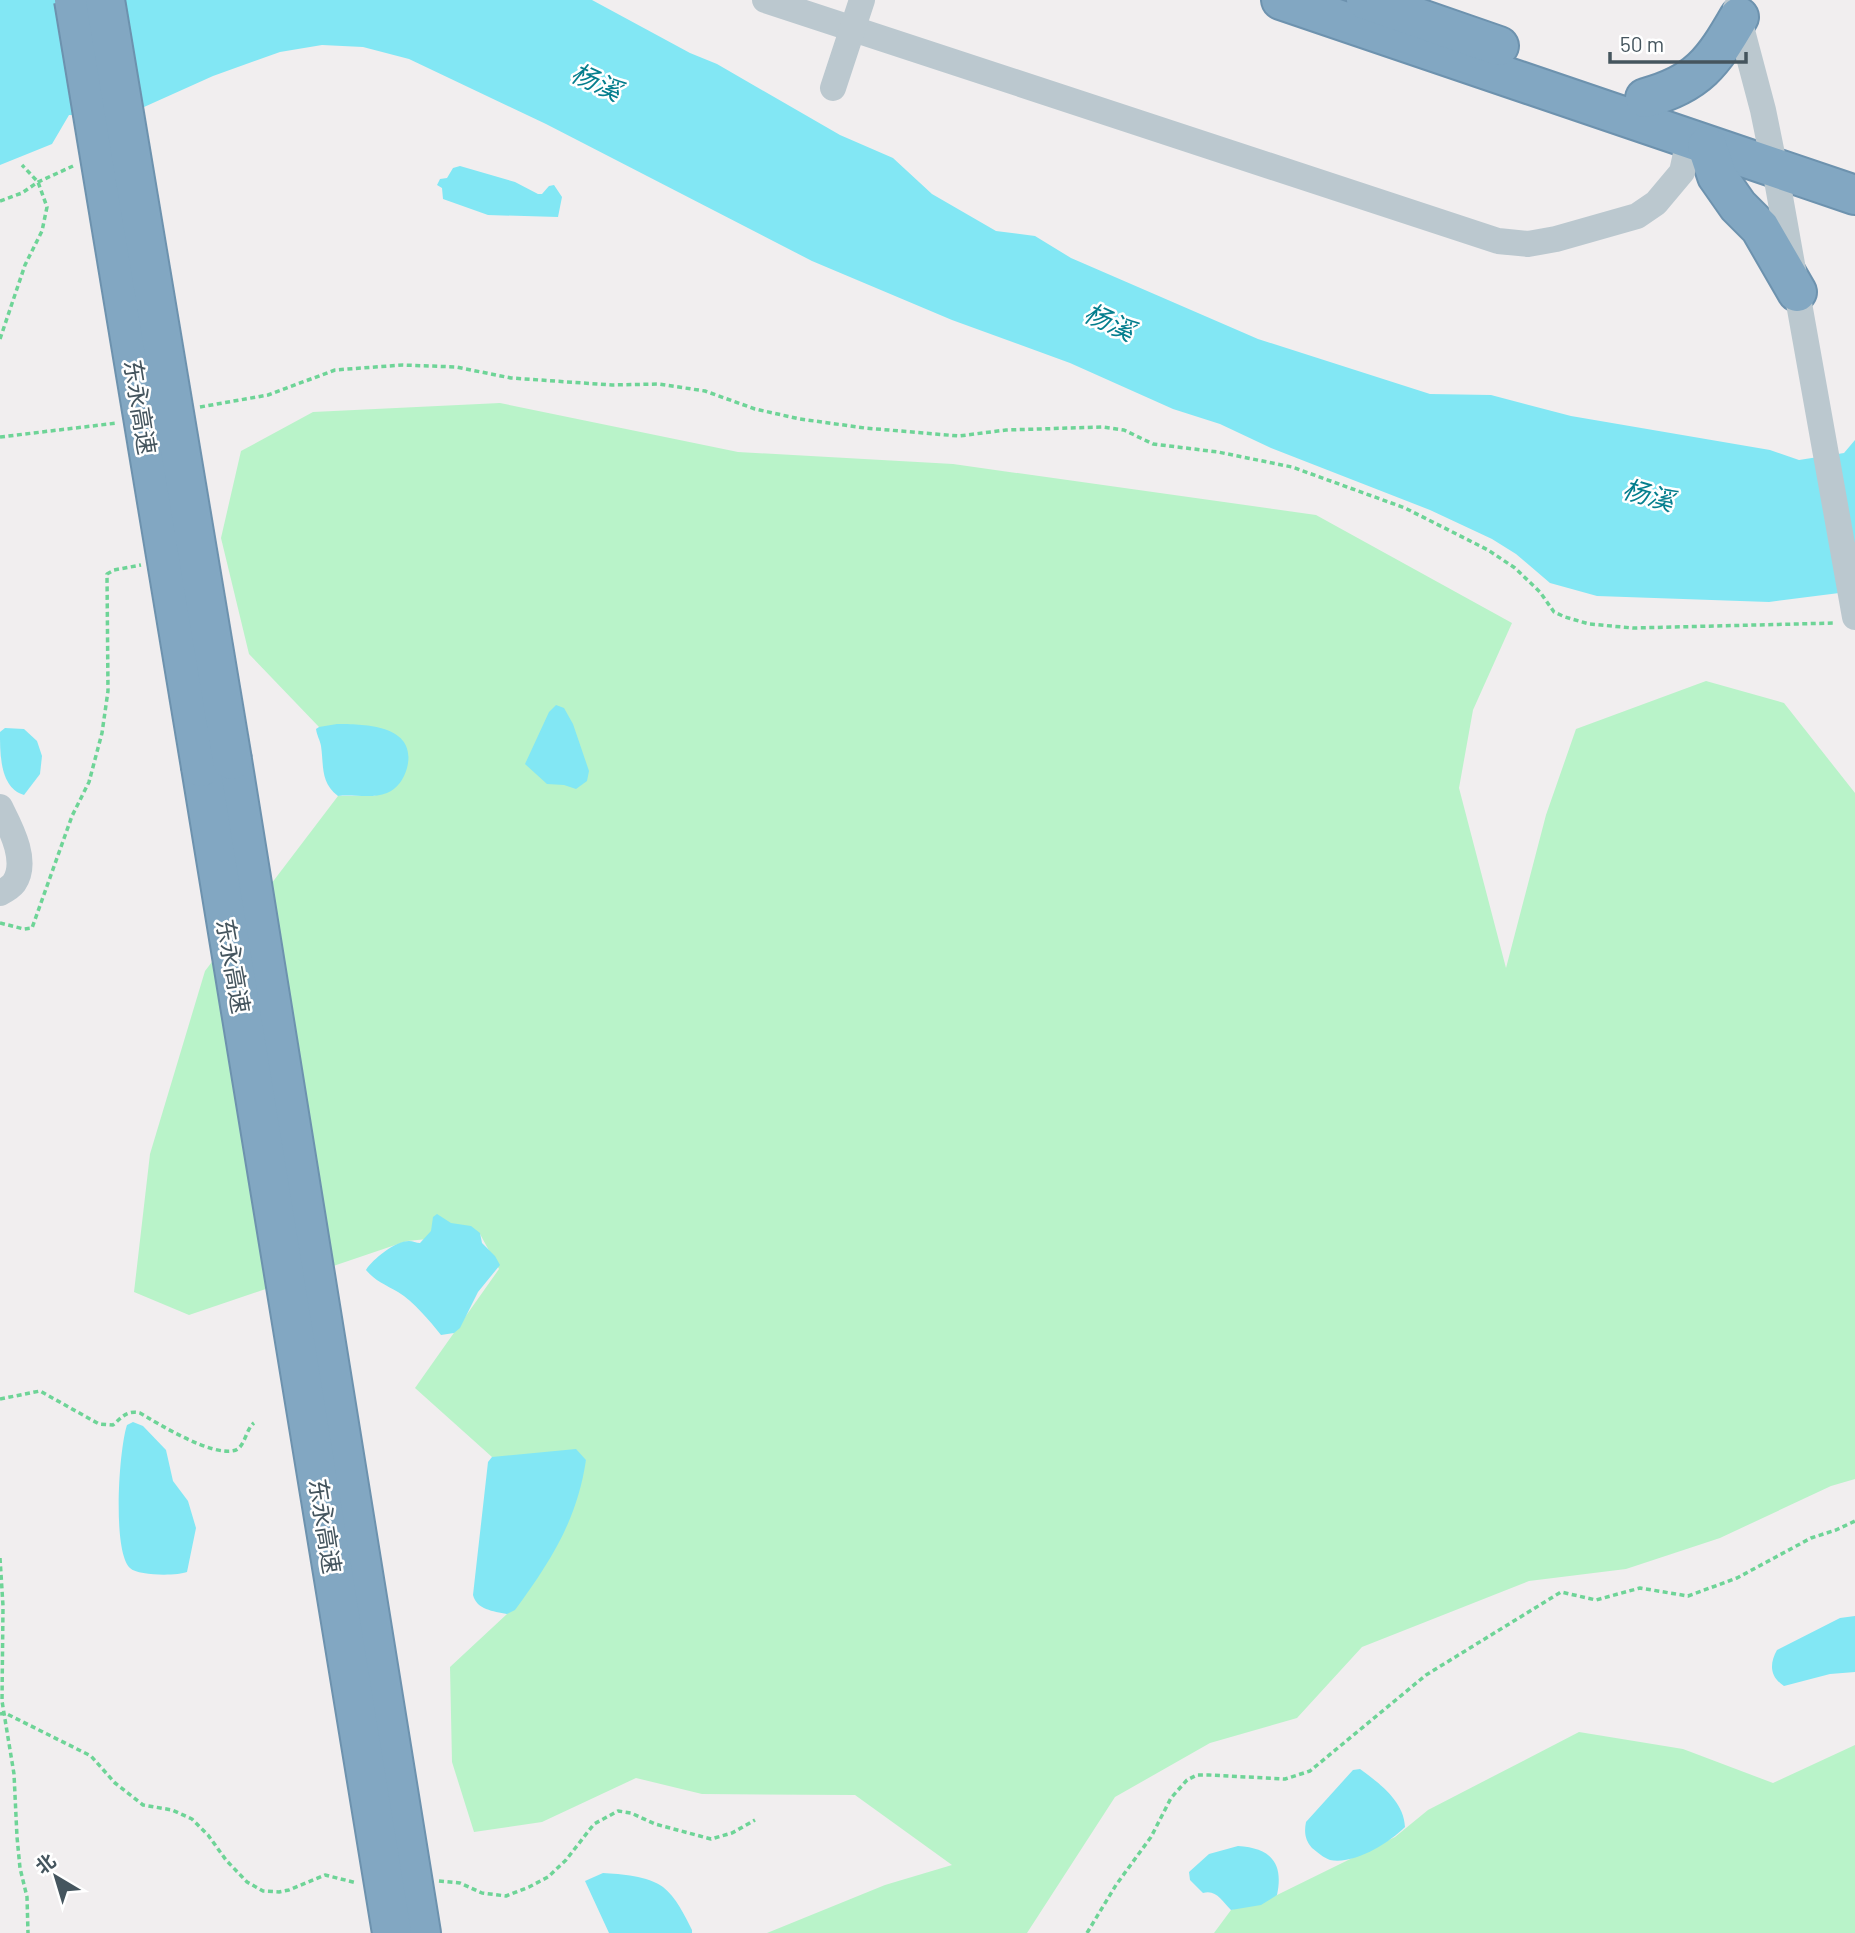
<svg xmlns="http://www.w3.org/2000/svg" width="1855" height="1933" font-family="Barlow,'Noto Sans SC',sans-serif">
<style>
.green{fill:#b9f3c9}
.water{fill:#82e7f4}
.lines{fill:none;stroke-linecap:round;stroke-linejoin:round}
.highway-casing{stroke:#6d92ae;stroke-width:42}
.path{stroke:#6ed497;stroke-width:3.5;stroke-dasharray:5 3.5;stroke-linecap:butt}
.minor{stroke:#bbc8cf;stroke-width:26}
.highway{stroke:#82a7c2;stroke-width:38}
.highway-bridge-casing{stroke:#6d92ae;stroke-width:42;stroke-linecap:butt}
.highway-bridge{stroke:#82a7c2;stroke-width:38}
.labels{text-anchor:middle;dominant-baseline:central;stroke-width:5;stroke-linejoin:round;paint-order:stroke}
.street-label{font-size:24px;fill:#45555e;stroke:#fff}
.water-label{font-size:26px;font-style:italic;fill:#047e8d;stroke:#fff}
</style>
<rect width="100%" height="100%" fill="#f1eeef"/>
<!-- green -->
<g class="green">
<path d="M500,403l238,49 215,12 363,51 196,108 -39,87 -14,78 47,180 40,-153 30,-86 130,-48 78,22 71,90v686l-24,7 -111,52 -94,31 -97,12 -167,66 -65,71 -87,25 -95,54 -88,136h-260l118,-48 67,-20 -97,-70 -153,-1 -66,-16 -94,44 -68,10 -22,-70 -2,-95 57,-53 79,-154 -94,-3 -77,-69 84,-119 -19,-35 -73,7 -218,74 -55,-23 16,-138 55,-183 133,-175h37l31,-47 -87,-22 -70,-73 -28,-116 20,-87 72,-39z"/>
<path d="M1579,1732l104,17 90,34 82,-38v188h-641l17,-23 46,-15 118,-58 33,-27z"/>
</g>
<!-- water -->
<g class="water">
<path d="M0,0h592l98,53 27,11 123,71 53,23 39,36 64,37 39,5 36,22 187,81 172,55 61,1 80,21 199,34 29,10 45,-7 11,-13v151l-86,11 -172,-6 -47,-13 -34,-29 -24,-15 -62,-29 -159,-62 -51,-24 -47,-15 -103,-46 -118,-43 -140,-59 -266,-137 -137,-65 -46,-12 -41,-2 -42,7 -67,24 -89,40 -55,-1 -17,29 -52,21z"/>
<path d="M460,166l55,16 23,12h4l7,-8 5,-1 8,12 -4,20 -70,-2 -45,-16 -1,-11 -5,-3 3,-6 7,-1 6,-10z"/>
<path d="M556,705l8,3 9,16 16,47 -2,10 -11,8 -12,-4 -17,-1 -22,-20 24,-52z"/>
<path d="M337,724c28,0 81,1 70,44 -3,11 -10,21 -20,25 -15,6 -34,1 -49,3 -18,-14 -14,-30 -17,-50 -1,-6 -4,-10 -5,-17l3,-2z"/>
<path d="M5,728l19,1 13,12 5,15 -2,18 -16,21c-24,-7 -24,-40 -24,-63z"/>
<path d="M437,1214l14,9 20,3 9,7 2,10 13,13 5,9 -22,27 -18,36 -6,5 -13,2c-12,-15 -27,-33 -43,-43 -12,-7 -23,-11 -32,-22 7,-11 29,-29 43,-29 4,0 7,2 11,2l11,-12 2,-14z"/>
<path d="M133,1422l10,4 23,24 7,31 15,20 8,27 -9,44c-10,4 -49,4 -57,-4 -18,-17 -11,-119 -3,-143z"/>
<path d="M576,1449l10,11c-9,61 -36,102 -71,150l-8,4c-14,-3 -30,-4 -34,-19l15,-133 4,-5z"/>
<path d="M1855,1616v56l-25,2 -46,12c-14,-9 -15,-22 -7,-36l63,-32z"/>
<path d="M1360,1769c19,14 44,32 45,58 -16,16 -51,38 -75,33 -6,-2 -13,-8 -18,-12 -7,-8 -8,-16 -6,-26l47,-52z"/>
<path d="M1238,1846c32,2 46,16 39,49l-16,10 -30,5c-9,-9 -15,-21 -28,-17l-13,-13 -1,-8 20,-18z"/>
<path d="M603,1873c18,1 45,3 60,14 13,10 22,29 29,43v3h-83l-24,-52z"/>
</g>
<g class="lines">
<!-- highway casing -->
<g class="highway-casing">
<g id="highway">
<path d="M1281,0l574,195"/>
<path d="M1366,0l133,46"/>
<path d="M1645,98c53,-14 68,-36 94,-81"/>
<path d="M1707,146l10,30 21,30 22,22 37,64"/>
<path d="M232,760l189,1173"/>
<path d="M201,767l191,1166"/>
</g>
</g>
<!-- path -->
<g class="path">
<path d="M0,201l22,-8 16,-11 35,-16"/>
<path d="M0,339l25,-74 17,-34 5,-24 -9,-25 -16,-17"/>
<path d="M200,407l68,-12 67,-25 68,-5 53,2 55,11 101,7 46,-1 47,7 50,18 45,10 65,9 94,8 47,-6 97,-3 21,3 29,14 65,8 74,15 113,41 83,42 27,18 25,24 14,20 11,5 24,7 44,4 203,-5"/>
<path d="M0,437l117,-14"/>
<path d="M0,923l24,6 8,-1 40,-112 17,-34 13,-49 6,-42 -1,-117 7,-4 27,-5"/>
<path d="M0,1399l40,-8 59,33 14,1c9,-8 14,-15 27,-12 19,11 73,45 96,37 9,-4 10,-21 18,-27"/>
<path d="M0,1558l3,48 -1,95 12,73 3,63 3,31 7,29 1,36"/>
<path d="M0,1714l5,-1 86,43 24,27 28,22 29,5 20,9 16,16 18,25 21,22 16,9 16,1 10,-2 36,-15 32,8"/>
<path d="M439,1881l21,2 22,10 24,3 23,-9 19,-10 18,-17 28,-36 24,-13 13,2 24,11 56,15 21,-6 23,-13"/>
<path d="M1087,1933l29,-48 35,-48 20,-39 16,-18 10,-5h12l76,4 25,-8 116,-96 135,-83 35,8 44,-12 48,8 49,-18 74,-40 25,-8 19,-9"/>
</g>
<!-- minor -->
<g class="minor">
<path d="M765,0l733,241 30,3 28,-5 81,-23 19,-13 26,-31 7,-32"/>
<path d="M1736,8l27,102 12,59 80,448"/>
<path d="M833,88l29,-88"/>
<path d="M0,807c10,20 29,54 14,76 -3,4 -10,8 -14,10"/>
</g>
<!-- highway -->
<use href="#highway" class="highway"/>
<!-- highway-bridge casing -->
<g class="highway-bridge-casing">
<g id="highway-bridge">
<path d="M74,0l127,767"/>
<path d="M105,0l127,760"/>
</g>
</g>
<!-- highway-bridge -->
<use href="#highway-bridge" class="highway-bridge"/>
</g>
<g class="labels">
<!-- street labels -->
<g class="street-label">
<text transform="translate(141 407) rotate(81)">东永高速</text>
<text transform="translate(234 966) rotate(80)">东永高速</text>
<text transform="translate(326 1526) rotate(81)">东永高速</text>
</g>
<!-- water labels -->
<g class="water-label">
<text transform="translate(597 81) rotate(25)">杨溪</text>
<text transform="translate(1110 321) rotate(25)">杨溪</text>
<text transform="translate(1649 494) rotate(16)">杨溪</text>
</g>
</g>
<!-- north arrow -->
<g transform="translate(56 1877) rotate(322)" stroke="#ffffff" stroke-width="5" paint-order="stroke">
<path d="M0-5L12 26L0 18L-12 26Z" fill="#45555e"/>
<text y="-10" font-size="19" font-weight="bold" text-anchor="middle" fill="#45555e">北</text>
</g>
<!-- scale -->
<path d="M1610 52v10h136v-10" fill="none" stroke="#45555e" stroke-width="3.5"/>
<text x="1620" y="52" font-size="21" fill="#45555e" stroke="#ffffff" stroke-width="5" paint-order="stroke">50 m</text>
</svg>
